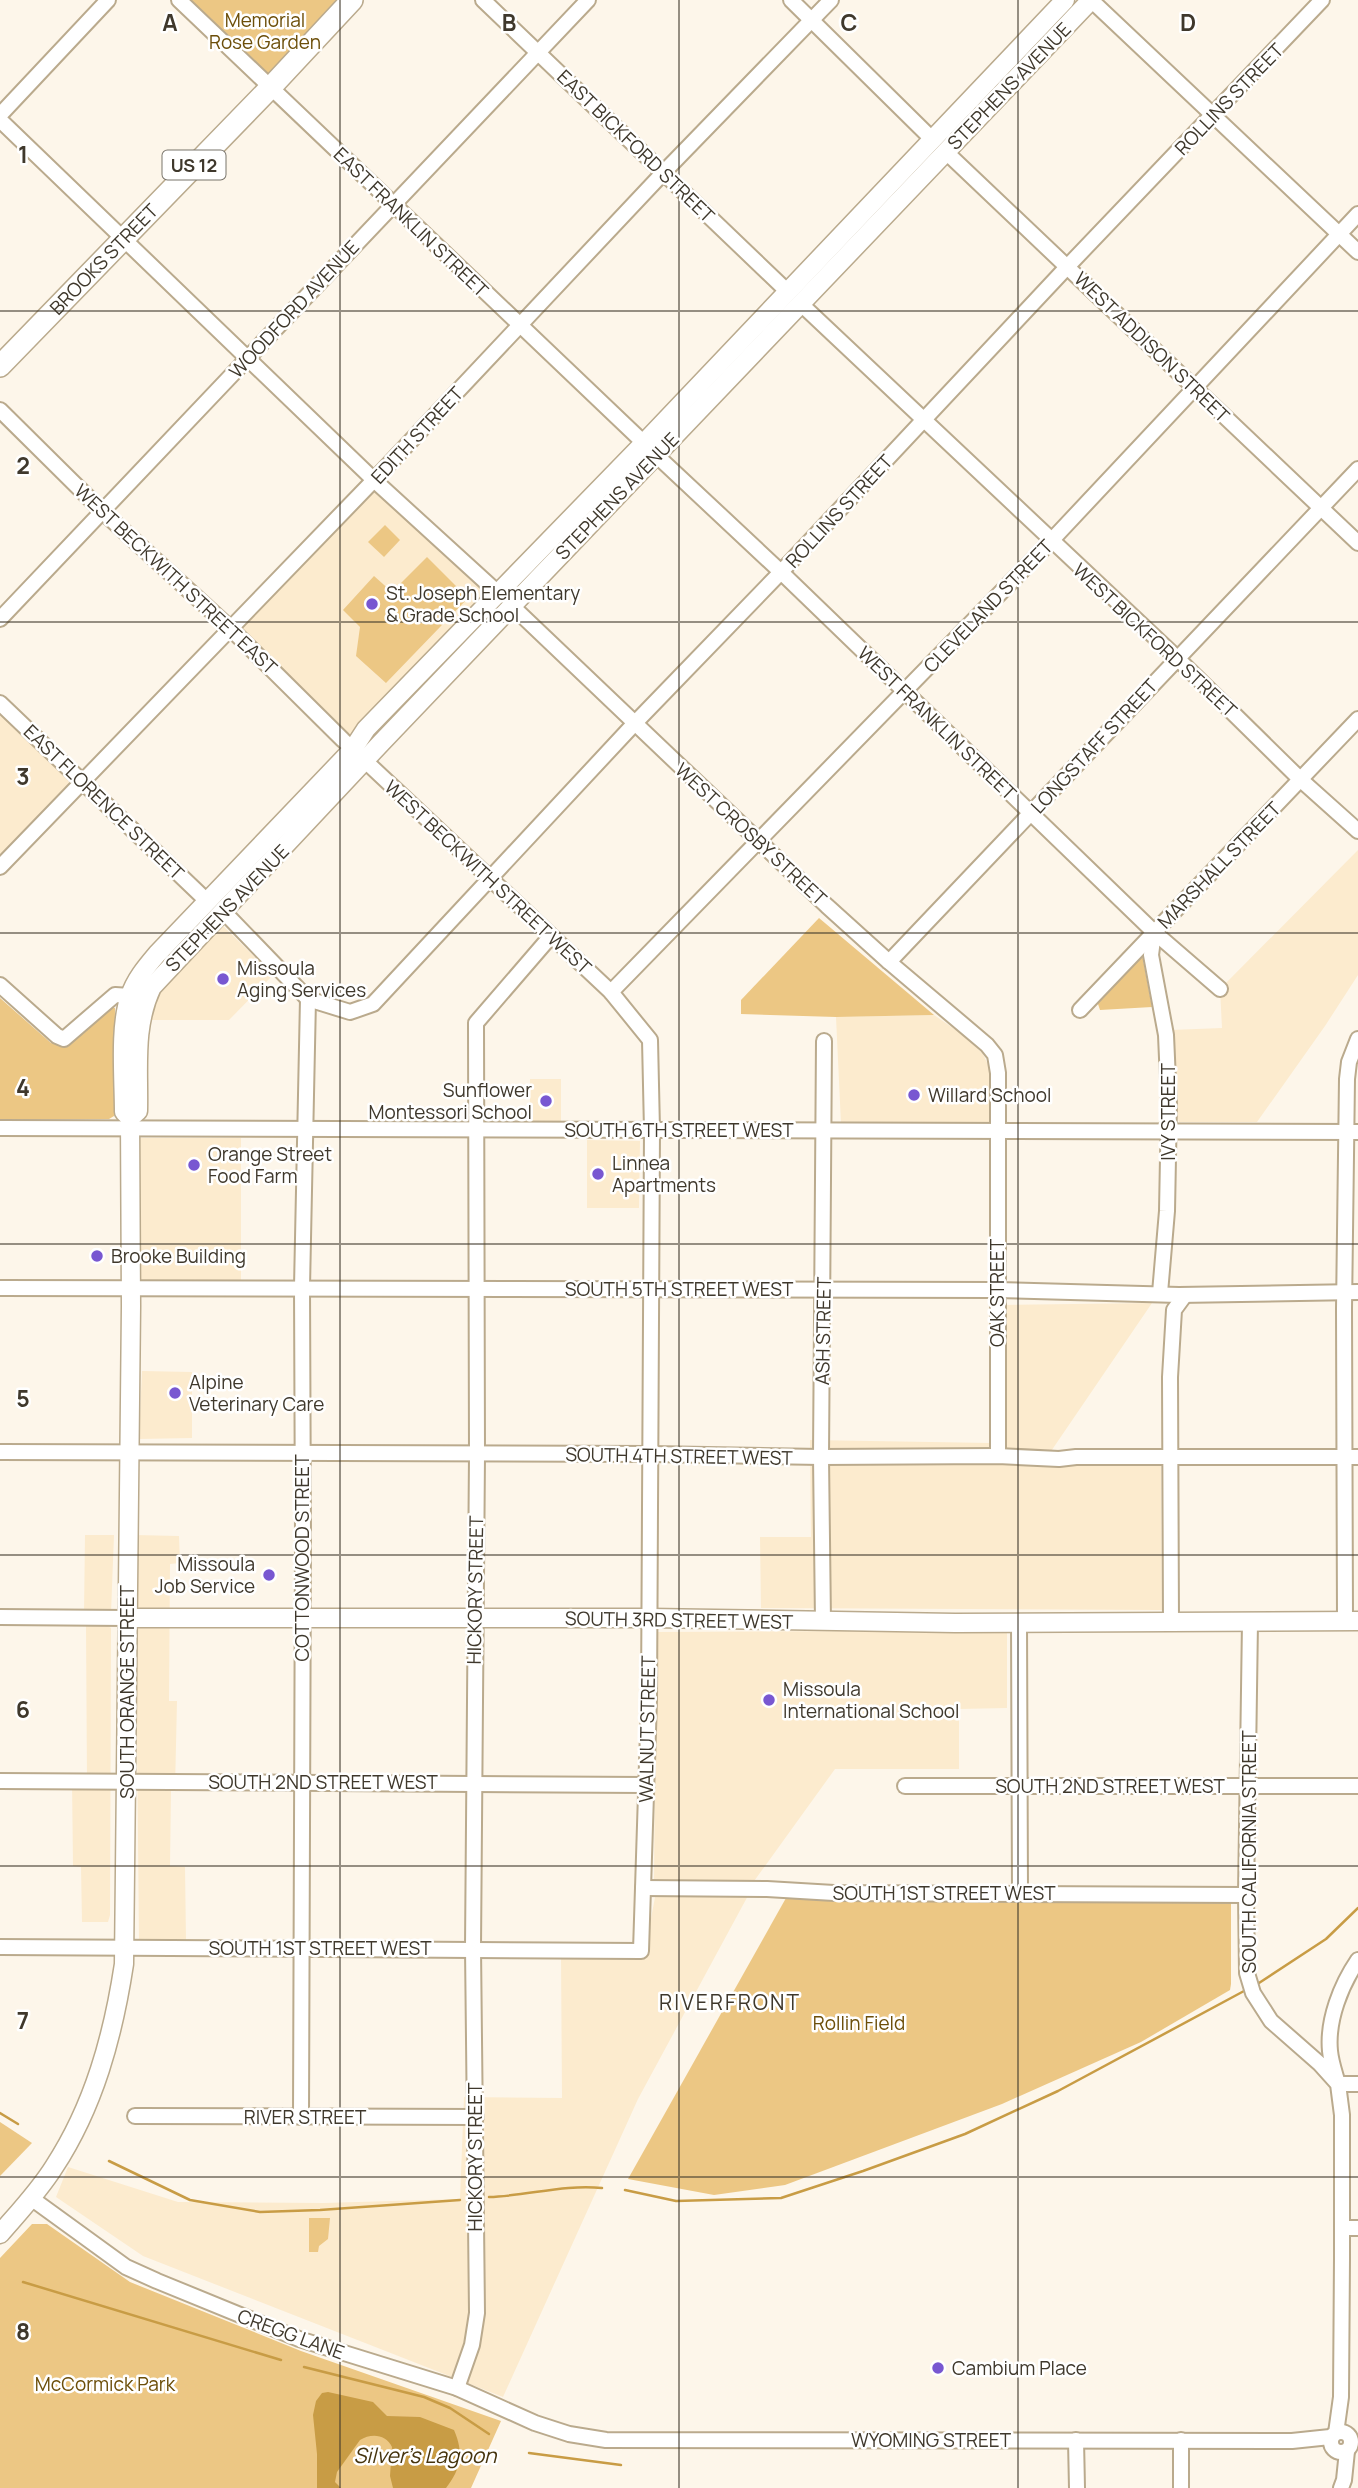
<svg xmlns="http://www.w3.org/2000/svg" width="1358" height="2488" font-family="Manrope,sans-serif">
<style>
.built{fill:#fcebce}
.green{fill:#ecc784}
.water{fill:#c89c45}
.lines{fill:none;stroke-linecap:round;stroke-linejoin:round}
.stream{stroke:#c89c45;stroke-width:2.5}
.minor-casing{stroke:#baaa8d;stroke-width:18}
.major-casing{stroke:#baaa8d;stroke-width:21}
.highway-casing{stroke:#baaa8d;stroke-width:24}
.minor{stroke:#fff;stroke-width:14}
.major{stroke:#fff;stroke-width:18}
.highway{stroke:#fff;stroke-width:21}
.grid{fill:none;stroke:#3f382c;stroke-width:2;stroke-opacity:0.55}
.poi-dot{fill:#7857d1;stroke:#fff;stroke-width:2.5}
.labels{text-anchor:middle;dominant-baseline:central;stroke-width:5;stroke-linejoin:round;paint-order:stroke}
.shield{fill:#fff;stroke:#79746b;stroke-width:2}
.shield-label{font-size:18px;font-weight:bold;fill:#3f382c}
.park-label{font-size:19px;fill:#6c4e09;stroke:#fff}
.street-label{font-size:19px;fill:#3f382c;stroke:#fff}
.poi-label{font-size:19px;fill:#3f382c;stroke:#fff;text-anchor:start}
.neighbourhood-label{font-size:21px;letter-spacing:2px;fill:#3f382c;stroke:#fff}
.water-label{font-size:21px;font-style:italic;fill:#46340e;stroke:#fff}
.grid-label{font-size:23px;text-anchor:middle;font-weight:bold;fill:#3f382c;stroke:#fff;stroke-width:5;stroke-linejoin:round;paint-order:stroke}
</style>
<rect width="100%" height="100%" fill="#fdf6ea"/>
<!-- built -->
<g class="built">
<path d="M374,480l125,114 -146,155 -122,-120z"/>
<path d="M0,714l68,63 1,7 -69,74z"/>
<path d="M1358,850v125l-33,51 -68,96h-78l-3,-10 -5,-82 51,-2 -2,-39z"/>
<path d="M217,920l56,55 -44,45h-87l7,-28z"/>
<path d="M934,1015l32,22 17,17 6,13v57h-148l-5,-107z"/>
<rect x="530" y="1079" width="31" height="44"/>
<rect x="140" y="1138" width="101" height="146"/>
<path d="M587,1140l53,1 -1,67h-52z"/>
<path d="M1152,1303l-109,160h118l1,147 -401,-2 -1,-71h51l-1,-97 181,3 10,-138z"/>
<path d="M142,1371l50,1v66l-53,1z"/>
<path d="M85,1535h29l-3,78h-27z"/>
<path d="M135,1535l44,1 1,27 -10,1 -1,137h8l-2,88 -4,1 -1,76 15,1 1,73h-47z"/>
<path d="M104,1624l7,4 -1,287 -2,7h-26l-1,-55 -8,-1 -1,-85h15l-1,-156z"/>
<path d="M1007,1630v78l-48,1v60h-124l-83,115 -98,-1 2,-251z"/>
<path d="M656,1892h94l-112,207 -135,298 -360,-141 -87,-59 12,-30 110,35 146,1 136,-4 4,-102 98,1 -1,-142 84,-6z"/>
</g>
<!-- green -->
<g class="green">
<path d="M188,0h150l-70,76z"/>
<path d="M609,490l-186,198 -3,-2z"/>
<path d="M385,525l15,15 -16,17 -16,-15z"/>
<path d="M427,557l41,41 -82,85 -30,-27 4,-29 -17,-17 31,-34 18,16z"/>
<path d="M819,918l115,97 -98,2 -95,-3v-14z"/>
<path d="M1142,954l10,53 -52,3 -3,-9z"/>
<path d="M0,998l51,45c25,7 38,-17 53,-33l3,-3 8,1 -1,108 -5,3 -109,1z"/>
<path d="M786,1898l445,2v84l-1,6 -89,52 -139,62 -217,81 -71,10 -86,-16z"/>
<path d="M0,2122l32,21 -32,33z"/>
<path d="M309,2218h21l-2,21 -9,7 -1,6h-9z"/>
<path d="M32,2224h15l83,58 171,69 200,70 -30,67h-471v-230z"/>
</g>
<!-- water -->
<path class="water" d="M328,2392l45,10 14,14 33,1 34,13c10,23 7,39 -8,58h-53l-3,-12 2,-29c-6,-13 -21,-14 -32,-7l-23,32 -2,10 6,6h-24v-34l-4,-39 3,-14 6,-8z"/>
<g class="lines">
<!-- stream -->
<g class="stream">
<path d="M1259,1983l67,-44 32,-31"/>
<path d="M0,2113l18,11"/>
<path d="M109,2161l81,39 70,12 60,-2 140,-10"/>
<path d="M625,2190l51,11 105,-3 82,-27 102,-37 93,-43 186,-100"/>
<path d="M489,2197c38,-1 75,-13 113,-9"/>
<path d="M23,2282l258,78"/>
<path d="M304,2367l120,30 26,11 39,26"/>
<path d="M529,2453l92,12"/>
</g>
<!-- minor casing -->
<g class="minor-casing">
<g id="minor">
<path d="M179,0l465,443"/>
<path d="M483,0l305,292"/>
<path d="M791,0l142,140"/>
<path d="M1091,0l267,252"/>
<path d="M0,115l108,-115"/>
<path d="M0,120l374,360 125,114"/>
<path d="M946,152l412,391"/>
<path d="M801,304l376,354 124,122 57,51"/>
<path d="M0,410l102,101 129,118 112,111 268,252 39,48 2,90 -3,570 -8,251 -641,-4"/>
<path d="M656,455l125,117 373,360 66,57"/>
<path d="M512,606l315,300 62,56 98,83 8,10 3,18v383"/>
<path d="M0,619l588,-619"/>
<path d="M0,703l207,198"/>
<path d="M0,867l374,-387 290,-308 167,-172"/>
<path d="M224,912l84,87 42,13 23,-8 261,-280 147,-152 286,-305 255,-267"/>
<path d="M1154,932l-3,23 15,80 3,69 -2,107 -7,82"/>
<path d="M889,962l469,-493"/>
<path d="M0,985l57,51 7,3 51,-44 15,1"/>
<path d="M611,992l440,-451 307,-327"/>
<path d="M1080,1010l278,-291"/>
<path d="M0,1128l1358,4"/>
<path d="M0,1288l997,2 182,5 179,-3"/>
<path d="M0,1452l651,2 170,3 177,-1 61,3 17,-2h282"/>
<path d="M0,1617l127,1"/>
<path d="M1345,1621l-1,-312 3,-230 2,-17 9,-23"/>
<path d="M823,1622l-2,-165 3,-416"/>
<path d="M1171,1622l-1,-245 4,-67 11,-15"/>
<path d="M1250,1622l-4,273 1,78 6,20 18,28 49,43 18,20 4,31v143l-1,139 -5,36"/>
<path d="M1019,1623l1,270"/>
<path d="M0,1781l646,4"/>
<path d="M905,1786h453"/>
<path d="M643,1888l124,1 67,4 412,2"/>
<path d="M1358,1960c-17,25 -31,60 -28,91 1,11 5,22 8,33h20"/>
<path d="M135,2116l341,1"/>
<path d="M301,2117l2,-581 -1,-249 6,-288"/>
<path d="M31,2198l95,69 31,14 142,58 158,49 78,35 34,11 37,6 686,1 38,-4 3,-2"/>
<path d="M1342,2228h16"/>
<path d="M457,2388l15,-43 5,-32 -4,-365 4,-493 -1,-432 75,-87"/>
<circle cx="1341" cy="2442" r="10"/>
<path d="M1076,2440l1,48"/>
<path d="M1181,2488v-48"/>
<path d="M1341,2488l3,-8 3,-29"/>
</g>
</g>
<!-- major casing -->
<g class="major-casing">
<g id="major">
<path d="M130,1118l8,-7c1,-43 -5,-84 14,-124l229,-244 710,-743"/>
<path d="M130,1118l-6,-6c0,-33 -5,-86 6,-116 5,-16 16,-29 27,-42l196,-205 13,-20 278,-286 421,-443"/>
<path d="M127,1618h523l305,5 403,-2"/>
<path d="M0,2234c19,-22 39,-43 54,-67 40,-61 59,-131 70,-203l7,-658 -1,-188"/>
</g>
</g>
<!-- highway casing -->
<g class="highway-casing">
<g id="highway">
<path id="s1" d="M0,366l271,-279 81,-87"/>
</g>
</g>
<!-- minor -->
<use href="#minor" class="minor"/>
<!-- major -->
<use href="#major" class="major"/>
<!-- highway -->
<use href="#highway" class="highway"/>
</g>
<!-- grid -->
<path class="grid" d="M340,0v2488M679,0v2488M1018,0v2488M0,311h1358M0,622h1358M0,933h1358M0,1244h1358M0,1555h1358M0,1866h1358M0,2177h1358"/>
<!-- markers -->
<g class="poi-dot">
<circle cx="372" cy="604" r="7"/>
<circle cx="223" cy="979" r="7"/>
<circle cx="914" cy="1095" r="7"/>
<circle cx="546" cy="1101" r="7"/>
<circle cx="194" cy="1165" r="7"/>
<circle cx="598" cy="1174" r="7"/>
<circle cx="97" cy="1256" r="7"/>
<circle cx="175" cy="1393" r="7"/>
<circle cx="269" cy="1575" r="7"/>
<circle cx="769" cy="1700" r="7"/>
<circle cx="938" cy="2368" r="7"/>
</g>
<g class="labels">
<!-- shield labels -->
<rect class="shield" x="162.5" y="150.5" width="63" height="29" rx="5"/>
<g class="shield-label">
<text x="194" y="165">US 12</text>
</g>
<!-- park labels -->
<g class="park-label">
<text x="265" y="20">Memorial<tspan x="265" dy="22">Rose Garden</tspan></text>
<text x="859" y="2023">Rollin Field</text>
<text x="105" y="2384">McCormick Park</text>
</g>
<!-- street labels -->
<g class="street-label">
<text transform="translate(1009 86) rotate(-46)">STEPHENS AVENUE</text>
<text transform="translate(1229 99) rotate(-46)">ROLLINS STREET</text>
<text transform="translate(636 146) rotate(44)">EAST BICKFORD STREET</text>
<text transform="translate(411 222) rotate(44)">EAST FRANKLIN STREET</text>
<text stroke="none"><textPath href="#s1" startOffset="149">BROOKS STREET</textPath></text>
<text transform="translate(294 309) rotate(-47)">WOODFORD AVENUE</text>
<text transform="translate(1152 347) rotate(44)">WEST ADDISON STREET</text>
<text transform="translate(417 435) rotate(-47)">EDITH STREET</text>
<text transform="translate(617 496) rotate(-46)">STEPHENS AVENUE</text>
<text transform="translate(839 511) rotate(-47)">ROLLINS STREET</text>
<text transform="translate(176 579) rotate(43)">WEST BECKWITH STREET EAST</text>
<text transform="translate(988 606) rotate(-46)">CLEVELAND STREET</text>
<text transform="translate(1155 640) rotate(43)">WEST BICKFORD STREET</text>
<text transform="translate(937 723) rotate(44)">WEST FRANKLIN STREET</text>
<text transform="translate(1094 746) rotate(-47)">LONGSTAFF STREET</text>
<text transform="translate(104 802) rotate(44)">EAST FLORENCE STREET</text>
<text transform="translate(751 834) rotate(43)">WEST CROSBY STREET</text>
<text transform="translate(1219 865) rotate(-46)">MARSHALL STREET</text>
<text transform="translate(488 877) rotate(43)">WEST BECKWITH STREET WEST</text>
<text transform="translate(227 908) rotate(-46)">STEPHENS AVENUE</text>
<text transform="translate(1168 1112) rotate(-90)">IVY STREET</text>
<text x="679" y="1130">SOUTH 6TH STREET WEST</text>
<text x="679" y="1289">SOUTH 5TH STREET WEST</text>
<text transform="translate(997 1293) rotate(-90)">OAK STREET</text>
<text transform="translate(823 1331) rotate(-89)">ASH STREET</text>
<text transform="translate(679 1456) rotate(1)">SOUTH 4TH STREET WEST</text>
<text transform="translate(302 1558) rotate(-90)">COTTONWOOD STREET</text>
<text transform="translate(475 1590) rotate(-89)">HICKORY STREET</text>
<text transform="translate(679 1620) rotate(1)">SOUTH 3RD STREET WEST</text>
<text transform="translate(127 1692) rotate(-90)">SOUTH ORANGE STREET</text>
<text transform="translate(647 1729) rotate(-89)">WALNUT STREET</text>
<text x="323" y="1782">SOUTH 2ND STREET WEST</text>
<text x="1110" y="1786">SOUTH 2ND STREET WEST</text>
<text transform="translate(1249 1852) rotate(-90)">SOUTH CALIFORNIA STREET</text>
<text x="944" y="1893">SOUTH 1ST STREET WEST</text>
<text x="320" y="1948">SOUTH 1ST STREET WEST</text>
<text x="305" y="2117">RIVER STREET</text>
<text transform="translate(475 2157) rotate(-90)">HICKORY STREET</text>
<text transform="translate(291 2334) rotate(20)">CREGG LANE</text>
<text x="931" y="2440">WYOMING STREET</text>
</g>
<!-- poi labels -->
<g class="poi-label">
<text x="386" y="593">St. Joseph Elementary<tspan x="386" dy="22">&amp; Grade School</tspan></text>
<text x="237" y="968">Missoula<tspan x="237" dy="22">Aging Services</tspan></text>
<text x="532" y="1090" text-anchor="end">Sunflower<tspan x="532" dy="22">Montessori School</tspan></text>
<text x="928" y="1095">Willard School</text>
<text x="208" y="1154">Orange Street<tspan x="208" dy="22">Food Farm</tspan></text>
<text x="612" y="1163">Linnea<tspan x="612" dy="22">Apartments</tspan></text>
<text x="111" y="1256">Brooke Building</text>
<text x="189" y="1382">Alpine<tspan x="189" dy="22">Veterinary Care</tspan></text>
<text x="255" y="1564" text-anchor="end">Missoula<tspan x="255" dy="22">Job Service</tspan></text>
<text x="783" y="1689">Missoula<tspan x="783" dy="22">International School</tspan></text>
<text x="952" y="2368">Cambium Place</text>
</g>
<!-- neighbourhood labels -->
<g class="neighbourhood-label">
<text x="730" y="2002">RIVERFRONT</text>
</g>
<!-- water labels -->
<g class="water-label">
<text x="425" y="2455">Silver's Lagoon</text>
</g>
</g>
<g class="grid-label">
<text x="170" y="31">A</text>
<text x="509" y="31">B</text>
<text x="849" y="31">C</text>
<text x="1188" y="31">D</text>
<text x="23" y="163">1</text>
<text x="23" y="474">2</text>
<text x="23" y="785">3</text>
<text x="23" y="1096">4</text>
<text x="23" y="1407">5</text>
<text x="23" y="1718">6</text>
<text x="23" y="2029">7</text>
<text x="23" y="2340">8</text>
</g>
</svg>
